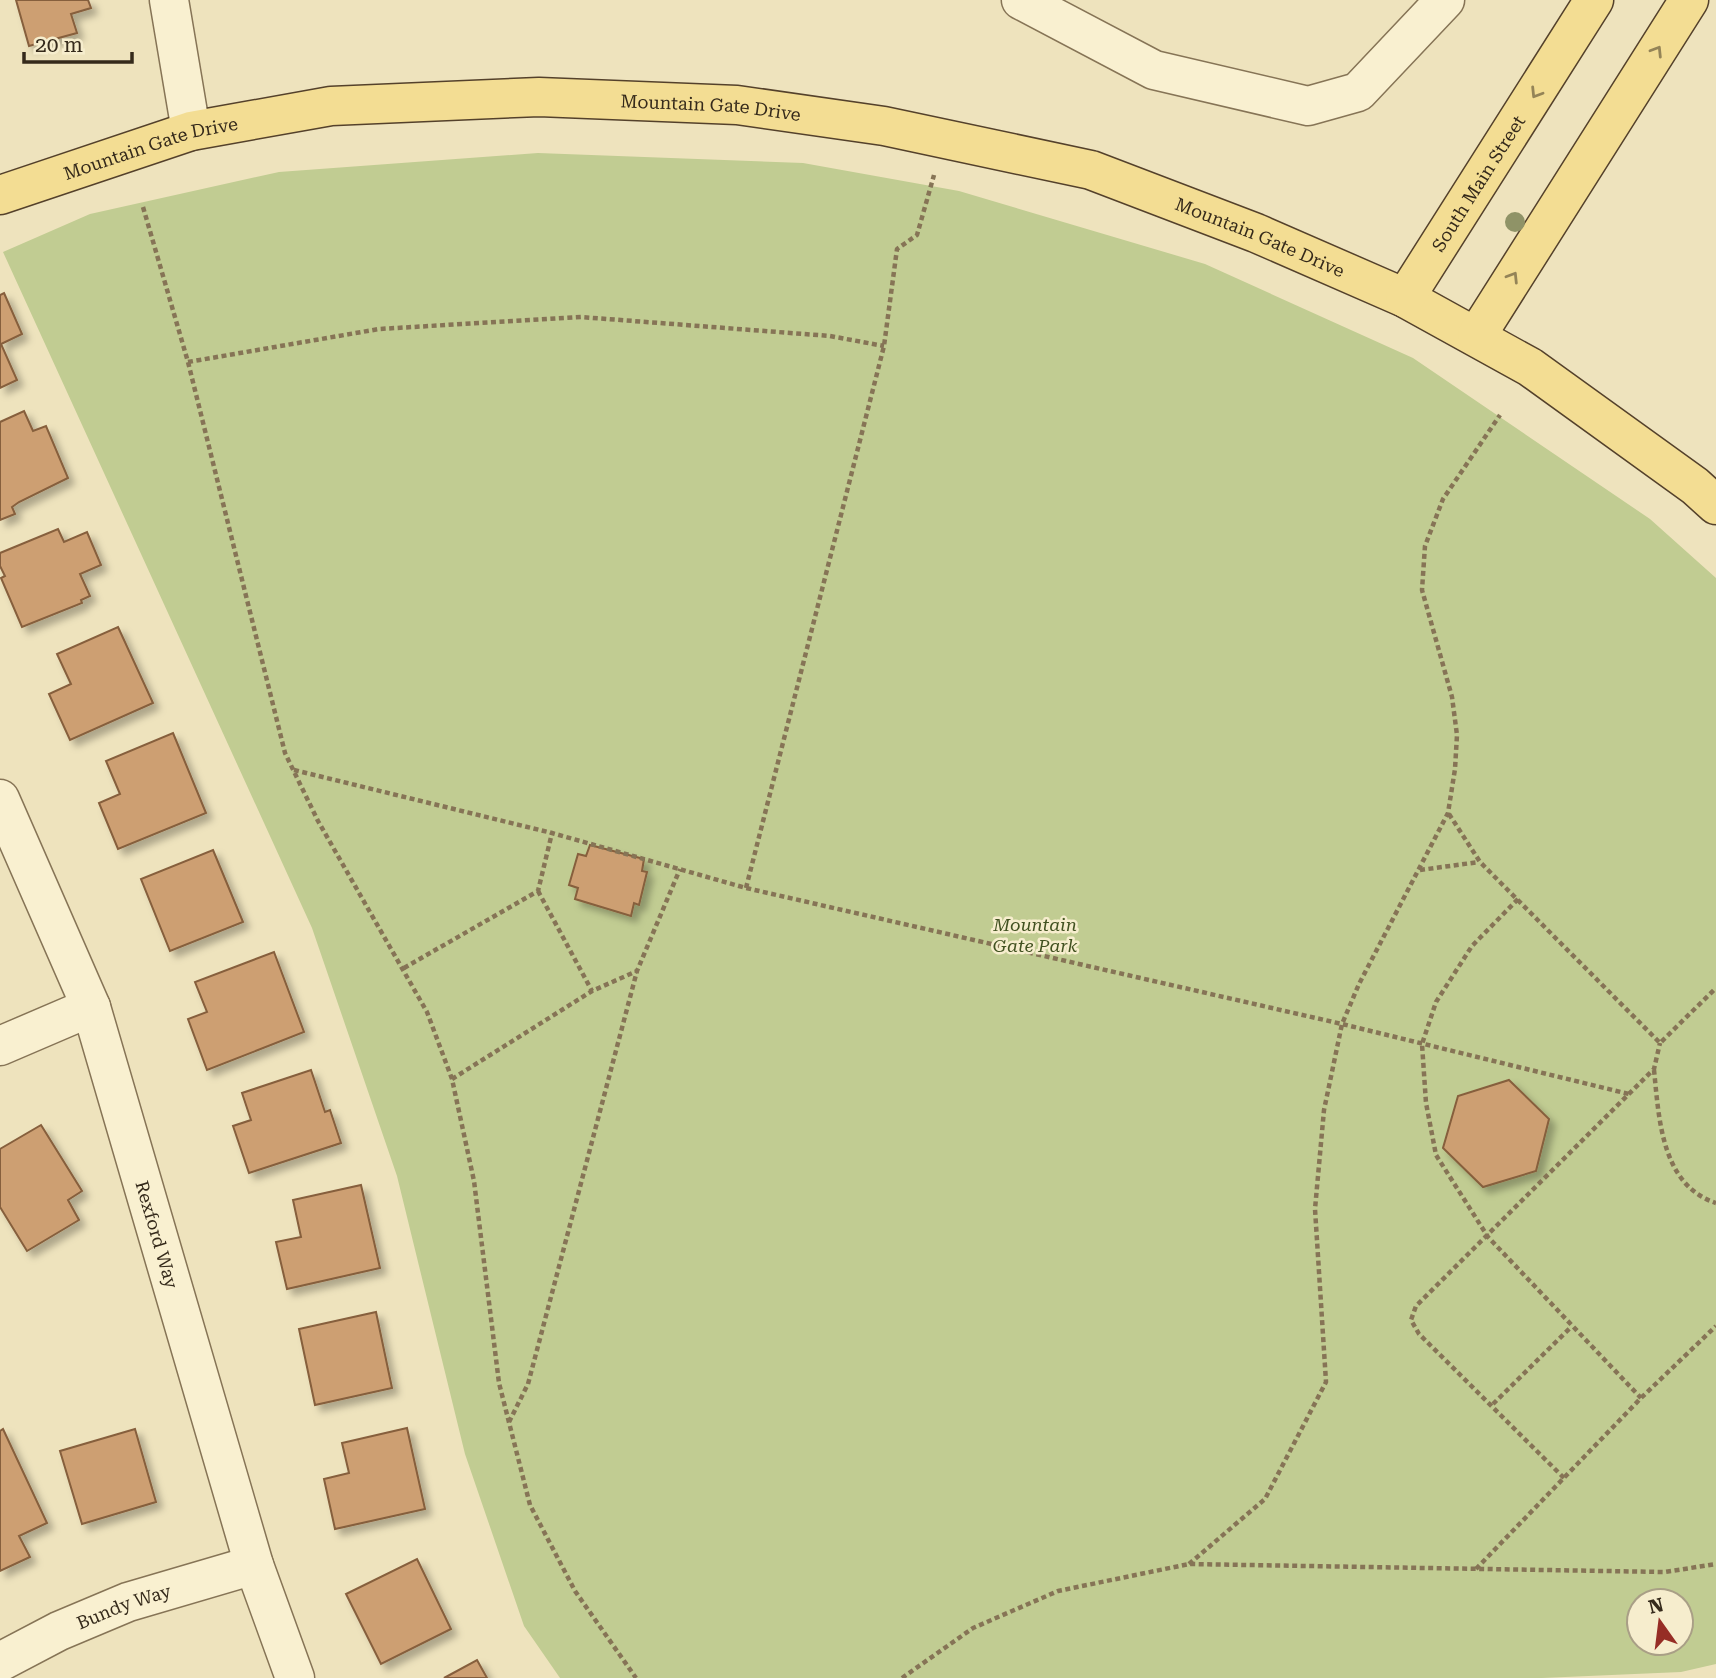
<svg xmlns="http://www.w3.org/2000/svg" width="1716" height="1678" font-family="'Roboto Serif',serif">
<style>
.green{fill:#c1cc92;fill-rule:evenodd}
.building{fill:#cd9f72;stroke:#865f3c;stroke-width:2;filter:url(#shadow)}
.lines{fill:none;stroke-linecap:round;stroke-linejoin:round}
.minor-casing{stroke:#867456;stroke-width:41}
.major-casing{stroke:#54412b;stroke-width:41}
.path{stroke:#867456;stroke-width:4.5;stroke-dasharray:5 3.5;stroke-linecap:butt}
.minor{stroke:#f9f0d0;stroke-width:38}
.major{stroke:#f3dd93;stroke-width:38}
.tree{fill:#8f9367}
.oneway{stroke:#948457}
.labels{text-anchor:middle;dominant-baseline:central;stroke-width:5;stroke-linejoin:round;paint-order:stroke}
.street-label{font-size:18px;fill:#352a1b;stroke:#f6edcd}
.park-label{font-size:18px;font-style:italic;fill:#425221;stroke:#f6edcd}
</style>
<defs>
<filter id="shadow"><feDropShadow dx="6" dy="6" stdDeviation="3.5" flood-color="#0004"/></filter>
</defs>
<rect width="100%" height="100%" fill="#eee3bd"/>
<!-- green -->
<path class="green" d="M538,153l265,10 156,28 246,73 208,94 237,161 66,59v1086l-35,8 -139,6h-982l-36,-52 -59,-172 -68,-278 -85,-248 -309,-676 87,-38 189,-42zM1639,1601h42v42h-42z"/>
<!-- building -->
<g class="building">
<path d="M16,0h72l3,8 -20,6 6,19 -48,13z"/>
<path d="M4,293l18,41 -21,10 16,36 -17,8v-93z"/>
<path d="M24,411l9,20 13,-5 22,52 -49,24 -7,5 3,7 -15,6v-98z"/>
<path d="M58,529l6,13 23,-10 14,33 -21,9 10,22 -9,4 1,3 -60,24 -21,-49 4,-2 -5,-10v-13z"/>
<path d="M118,627l35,76 -83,37 -21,-46 22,-10 -14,-30z"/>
<path d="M173,733l33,80 -88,36 -19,-46 21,-9 -14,-33z"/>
<path d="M590,845l54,14 -2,12 5,1 -8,33 -5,-2 -3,13 -56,-17 3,-11 -9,-3 9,-31 8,2z"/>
<path d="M213,850l30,72 -73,29 -29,-72z"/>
<path d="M274,952l30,80 -97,38 -19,-51 19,-7 -12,-30z"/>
<path d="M311,1070l14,42 5,-2 11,33 -92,30 -16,-47 18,-6 -9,-27z"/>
<path d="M1509,1080l40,39 -13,52 -53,16 -40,-39 15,-52z"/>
<path d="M41,1125l41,66 -14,9 11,20 -52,31 -27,-44v-58z"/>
<path d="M361,1185l19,83 -93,21 -11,-47 25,-5 -8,-37z"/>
<path d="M376,1312l16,76 -77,17 -16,-76z"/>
<path d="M407,1428l18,81 -90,20 -11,-50 25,-6 -7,-30z"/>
<path d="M3,1429l44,94 -28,13 11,21 -30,14v-140z"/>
<path d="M135,1429l21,73 -74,22 -22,-73z"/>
<path d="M417,1559l34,70 -70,35 -35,-70z"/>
<path d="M477,1660l10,18h-43z"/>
</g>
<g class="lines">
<!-- minor casing -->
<g class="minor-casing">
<g id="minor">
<path d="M169,0l22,131"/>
<path d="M1021,0l133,70 154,36 50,-14 87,-92"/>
<path id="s1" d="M0,799l91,208 163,558 41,113"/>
<path d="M0,1046l91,-39"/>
<path id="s2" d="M0,1662l59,-31 69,-29 126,-37"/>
</g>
</g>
<!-- major casing -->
<g class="major-casing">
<g id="major">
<path id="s3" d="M0,195l191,-64 140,-25 208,-9 198,8 147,21 207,44 165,63 149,65 125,69 165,119 21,19"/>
<path id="s4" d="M1405,298l189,-298"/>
<path d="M1477,335l212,-335"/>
</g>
</g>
<!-- path -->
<g class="path">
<path d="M143,207l45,155 97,391 33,68 109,191 25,67 22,102 25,202 31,122 45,86 61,87"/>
<path d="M188,362l191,-33 202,-12 249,19 54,10"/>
<path d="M294,770l258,63 194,55 596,136 287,70"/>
<path d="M1449,814l31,48 180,181 56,-55"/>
<path d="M1420,870l59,-8"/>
<path d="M746,888l138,-542 13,-97 20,-14 17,-60"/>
<path d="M538,891l54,100"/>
<path d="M1518,899l-46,47 -36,56 -14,42 4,59 10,52 52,82 153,161"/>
<path d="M404,968l134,-77 14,-58"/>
<path d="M1654,1070c5,48 7,115 62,133"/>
<path d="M452,1079l140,-88 45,-20"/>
<path d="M1493,1404l78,-77"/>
<path d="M509,1422l19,-38 109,-413 43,-102"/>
<path d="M1564,1478l-145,-144 -8,-14 5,-14 238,-237 6,-26"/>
<path d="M1189,1564l76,-65 61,-117 -11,-173 9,-99 18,-86 17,-40 89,-171 7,-44 2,-34 -5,-38 -30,-107 3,-44 18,-47 57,-84"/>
<path d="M1476,1569l165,-171 75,-72"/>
<path d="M902,1678l71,-50 85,-37 131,-27 476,8 51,-8"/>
</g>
<!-- minor -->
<use href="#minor" class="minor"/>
<!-- major -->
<use href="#major" class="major"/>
</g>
<!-- trees -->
<circle class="tree" cx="1515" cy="222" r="10"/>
<!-- one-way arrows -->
<defs><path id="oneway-chevron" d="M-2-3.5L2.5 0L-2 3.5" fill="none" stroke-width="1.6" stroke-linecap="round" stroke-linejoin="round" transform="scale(1.75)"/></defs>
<g class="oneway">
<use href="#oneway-chevron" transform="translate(1657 51) rotate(-58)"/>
<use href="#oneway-chevron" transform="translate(1536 93) rotate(122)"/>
<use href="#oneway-chevron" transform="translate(1513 277) rotate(-58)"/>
</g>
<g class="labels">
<!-- street labels -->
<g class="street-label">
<text stroke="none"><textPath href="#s3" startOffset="724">Mountain Gate Drive</textPath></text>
<text stroke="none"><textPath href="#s3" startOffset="158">Mountain Gate Drive</textPath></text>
<text stroke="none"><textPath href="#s4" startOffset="136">South Main Street</textPath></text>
<text stroke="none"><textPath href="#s3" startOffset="1292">Mountain Gate Drive</textPath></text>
<text stroke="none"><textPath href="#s1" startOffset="464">Rexford Way</textPath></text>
<text stroke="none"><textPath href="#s2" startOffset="136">Bundy Way</textPath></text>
</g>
<!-- park labels -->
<g class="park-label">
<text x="1035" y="924">Mountain<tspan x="1035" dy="21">Gate Park</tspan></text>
</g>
</g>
<!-- north arrow -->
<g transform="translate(1660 1622) rotate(346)"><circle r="33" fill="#f6edcd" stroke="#a99f86" stroke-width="2"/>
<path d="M0-5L12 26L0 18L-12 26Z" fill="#962d25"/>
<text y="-10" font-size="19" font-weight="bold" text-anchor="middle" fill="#352a1b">N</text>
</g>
<!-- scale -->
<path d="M24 52v10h108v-10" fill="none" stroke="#352a1b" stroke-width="3.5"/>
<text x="35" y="52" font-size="21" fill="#352a1b" stroke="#f6edcd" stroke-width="5" paint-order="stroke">20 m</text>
</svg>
